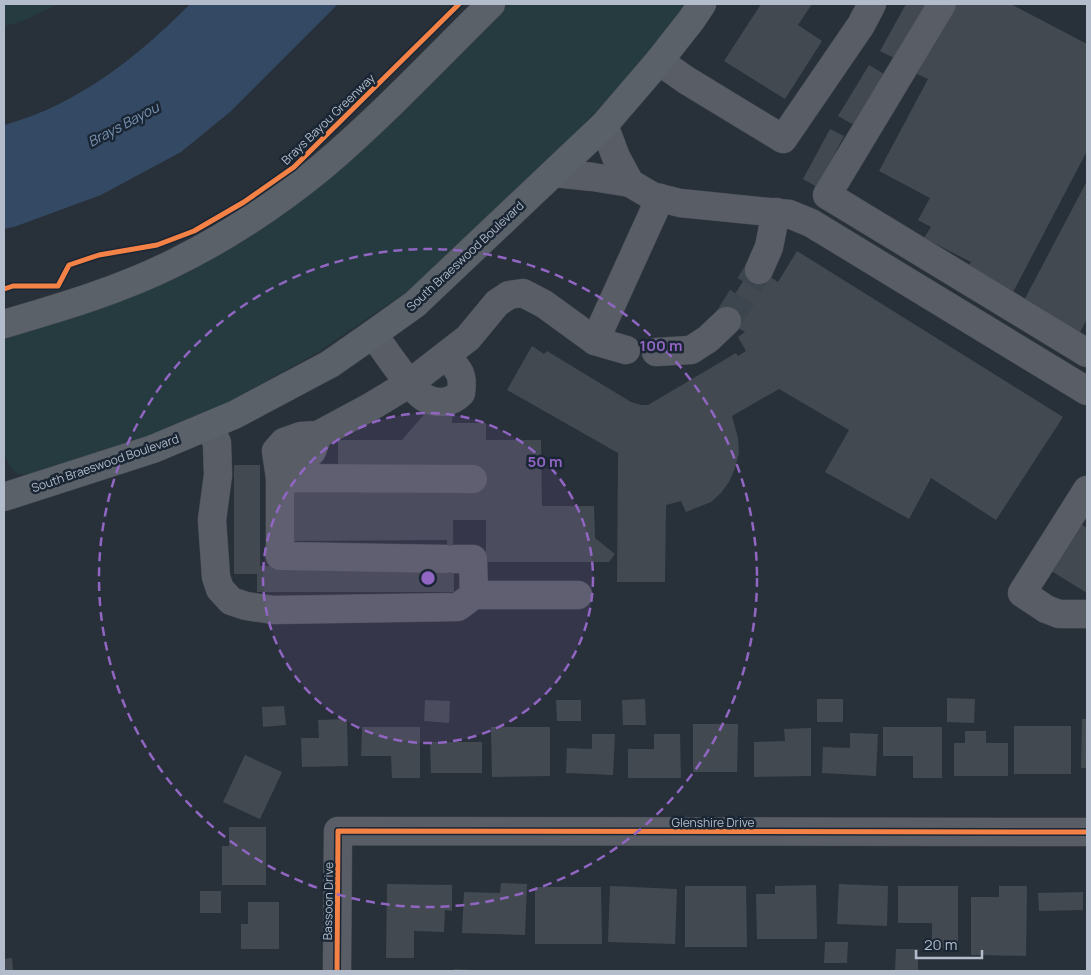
<svg xmlns="http://www.w3.org/2000/svg" width="1091" height="975" font-family="Manrope,sans-serif">
<style>
.green{fill:#253b3f}
.water{fill:#344963}
.building{fill:#424951}
.lines{fill:none;stroke-linecap:round;stroke-linejoin:round}
.minor-tunnel{stroke:#3d454f;stroke-width:28;stroke-dasharray:28 14;stroke-linecap:butt}
.minor-casing{stroke:#474c53;stroke-width:29}
.major-casing{stroke:#464c55;stroke-width:29}
.minor{stroke:#595e66;stroke-width:28}
.major{stroke:#5b6168;stroke-width:28}
.cycleway-casing{stroke:#1b2634;stroke-width:8}
.cycleway{stroke:#f48246;stroke-width:5}
.ring{fill:none;stroke:#9166c3;stroke-width:2.5;stroke-dasharray:9 6}
.labels{text-anchor:middle;dominant-baseline:central;stroke-width:5;stroke-linejoin:round;paint-order:stroke}
.street-label{font-size:12px;fill:#b2bcca;stroke:#1b2634}
.water-label{font-size:14px;font-style:italic;fill:#7893b3;stroke:#1b2634}
.centre{fill:#9166c3;stroke:#1b2634;stroke-width:2.5}
.ring-label{font-size:15px;text-anchor:middle;font-weight:bold;fill:#9166c3;stroke:#1b2634;stroke-width:5;stroke-linejoin:round;paint-order:stroke}
</style>
<rect width="100%" height="100%" fill="#283039"/>
<!-- green -->
<g class="green">
<path d="M4,4h54l-37,18 -17,4z"/>
<path d="M509,4h177l-37,52 -105,109 -120,115 -109,74 -92,51 -74,31 -118,38c-19,3 -22,-7 -27,-23v-113l64,-20 60,-22 321,-232z"/>
</g>
<!-- water -->
<path class="water" d="M190,4h148l-108,108 -49,40 -80,43 -87,32 -10,2v-104c72,-19 135,-69 186,-121z"/>
<!-- building -->
<g class="building">
<path d="M761,4h51l-14,21 24,16 -37,58 -61,-38z"/>
<path d="M906,4h21l-31,55 -16,-8z"/>
<path d="M954,4h57l76,40v107l-77,147 -46,-23 7,-13 -47,-24 7,-11 -13,-7 12,-22 -51,-27 49,-92 -11,-5z"/>
<path d="M869,65l15,9 -30,51 -16,-9z"/>
<path d="M830,129l14,7 -27,51 -14,-8z"/>
<path d="M1087,181v138l-10,19 -57,-30z"/>
<path d="M797,251l266,166 -67,103 -65,-42 -22,41 -84,-47 24,-42 -70,-41 -47,27 6,22 1,15 -4,15 -6,14 -8,11 -10,9 -25,10 -5,-11 -15,4 -1,77h-48l1,-129 -111,-63 25,-44 12,8 3,-3 84,51 10,3h7l88,-52 2,3 8,-5 -8,-14 7,-5 -25,-15 33,-51 25,16z"/>
<path d="M434,403h18v20h34v17h55l1,66h52l1,32 20,16 -6,8h-123v-42h-33l1,72h-197v-18h-23v-109h26v101h187v-26l-158,1v-49h186l-137,-25v-27h64z"/>
<path d="M1076,521l11,7v65l-39,-24z"/>
<path d="M947,698l28,1 -1,24 -27,-1z"/>
<path d="M645,699l1,26h-23l-1,-25z"/>
<rect x="817" y="699" width="26" height="23"/>
<path d="M425,700l25,1 -1,22 -25,-2z"/>
<path d="M556,700h25v21h-24z"/>
<path d="M284,706l2,19 -23,2 -1,-20z"/>
<path d="M347,719l1,47 -46,1 -1,-29h18l-1,-18z"/>
<path d="M1082,719h5v49h-6z"/>
<path d="M693,724h45l-1,48h-44z"/>
<rect x="1014" y="726" width="57" height="48"/>
<path d="M362,727h58v51h-28l-1,-22h-30z"/>
<path d="M491,727h59v49l-58,1z"/>
<path d="M883,727h59v51h-29v-22h-30z"/>
<path d="M811,728v48l-57,1v-35l31,-1 -1,-12z"/>
<path d="M965,731h21v12h22v33h-54v-33h11z"/>
<path d="M850,733l28,1 -2,42 -54,-3 1,-26 27,1z"/>
<path d="M592,734h23l-2,41 -47,-2 1,-25 25,1z"/>
<path d="M654,734h26l1,44h-53v-29h26z"/>
<path d="M430,742h52v31h-51z"/>
<path d="M245,755l37,17 -22,47 -37,-17z"/>
<path d="M229,827h37v58h-44v-39h7z"/>
<path d="M501,883l26,1 -2,51 -63,-2 2,-41 36,1z"/>
<path d="M387,884l65,1v26l-7,-1 -1,22 -30,-1v27h-28z"/>
<path d="M839,884l49,2 -1,40 -50,-2z"/>
<path d="M816,885l1,54h-60l-1,-45h19v-8z"/>
<path d="M610,886l67,3 -2,55 -67,-2z"/>
<path d="M685,886h61l1,61h-62z"/>
<path d="M898,886h60v62h-26v-25h-34z"/>
<path d="M999,886h28l-1,70 -55,-1v-58h28z"/>
<path d="M535,887h66l1,57h-67z"/>
<rect x="200" y="891" width="21" height="22"/>
<path d="M1083,892v18l-44,1 -1,-18z"/>
<path d="M248,902h31v47h-38v-25h7z"/>
<path d="M825,942h23l-1,21h-23z"/>
<path d="M896,949h22v22h-23z"/>
<path d="M12,958l1,13h-9v-12z"/>
<path d="M454,969l19,1 -1,1h-18z"/>
</g>
<g class="lines">
<!-- minor-tunnel -->
<path class="minor-tunnel" d="M727,321l32,-51"/>
<!-- minor casing -->
<g class="minor-casing">
<g id="minor">
<path d="M942,4l-115,191 260,158"/>
<path d="M659,61l27,19 97,59 78,-114 11,-21"/>
<path d="M604,125l12,32 14,26"/>
<path d="M554,173l39,4 37,6 22,13 28,7 109,11 22,9 276,168"/>
<path d="M759,270l10,-23 7,-35"/>
<path d="M373,334c12,16 36,54 52,64 13,7 26,5 36,-5 3,-19 -2,-23 -15,-37"/>
<path d="M595,341l65,-143"/>
<path d="M656,352l35,-2 17,-11 19,-18"/>
<path d="M209,426l8,17 1,32 -6,45 4,57 4,12 11,12 15,5 27,4 185,-3 16,-12 -1,-36h-18"/>
<path d="M318,435l-6,16 -17,17 -15,10 -4,-27 8,-9 17,-6 17,-1 54,-29 38,-23 58,-45 29,-35 12,-8 14,-2 21,11 51,37 31,9"/>
<path d="M1087,490l-65,103 24,16 13,5h28"/>
<path d="M445,559l-165,-3v-78l193,1"/>
<path d="M474,595h104"/>
<path d="M337,971l1,-140 749,1"/>
</g>
</g>
<!-- major casing -->
<g class="major-casing">
<g id="major">
<path d="M4,324c58,-17 116,-34 170,-61 53,-26 104,-60 149,-97 59,-50 113,-108 168,-162"/>
<path d="M4,497l149,-48 81,-34 96,-51 43,-30 42,-30 189,-179 55,-64 33,-42 10,-15"/>
</g>
</g>
<!-- minor -->
<use href="#minor" class="minor"/>
<!-- major -->
<use href="#major" class="major"/>
<!-- cycleway casing -->
<g class="cycleway-casing">
<g id="cycleway">
<path d="M4,289l9,-3h45l11,-21 30,-10 58,-10 37,-14 50,-29 50,-35 165,-163"/>
<path d="M337,971l1,-140 749,1"/>
</g>
</g>
<!-- cycleway -->
<use href="#cycleway" class="cycleway"/>
</g>
<!-- distance rings -->
<circle cx="428" cy="578" r="165" fill="#9166c3" fill-opacity=".12"/>
<g class="ring">
<circle cx="428" cy="578" r="165"/>
<circle cx="428" cy="578" r="329"/>
</g>
<g class="labels">
<!-- street labels -->
<g class="street-label">
<text transform="translate(328 119) rotate(-44)">Brays Bayou Greenway</text>
<text transform="translate(465 256) rotate(-43)">South Braeswood Boulevard</text>
<text transform="translate(105 463) rotate(-19)">South Braeswood Boulevard</text>
<text x="713" y="822">Glenshire Drive</text>
<text transform="translate(328 901) rotate(-89)">Bassoon Drive</text>
</g>
<!-- water labels -->
<g class="water-label">
<text transform="translate(123 124) rotate(-28)">Brays Bayou</text>
</g>
</g>
<circle cx="428" cy="578" r="8" class="centre"/>
<g class="ring-label">
<text x="661" y="351">100 m</text>
<text x="545" y="467">50 m</text>
</g>
<!-- border -->
<rect width="1091" height="975" fill="none" stroke="#b2bcca" stroke-width="10"/>
<!-- scale -->
<path d="M916 950v8h66v-8" fill="none" stroke="#b2bcca" stroke-width="2.5"/>
<text x="924" y="950" font-size="15" fill="#b2bcca" stroke="#1b2634" stroke-width="4" paint-order="stroke">20 m</text>
</svg>
